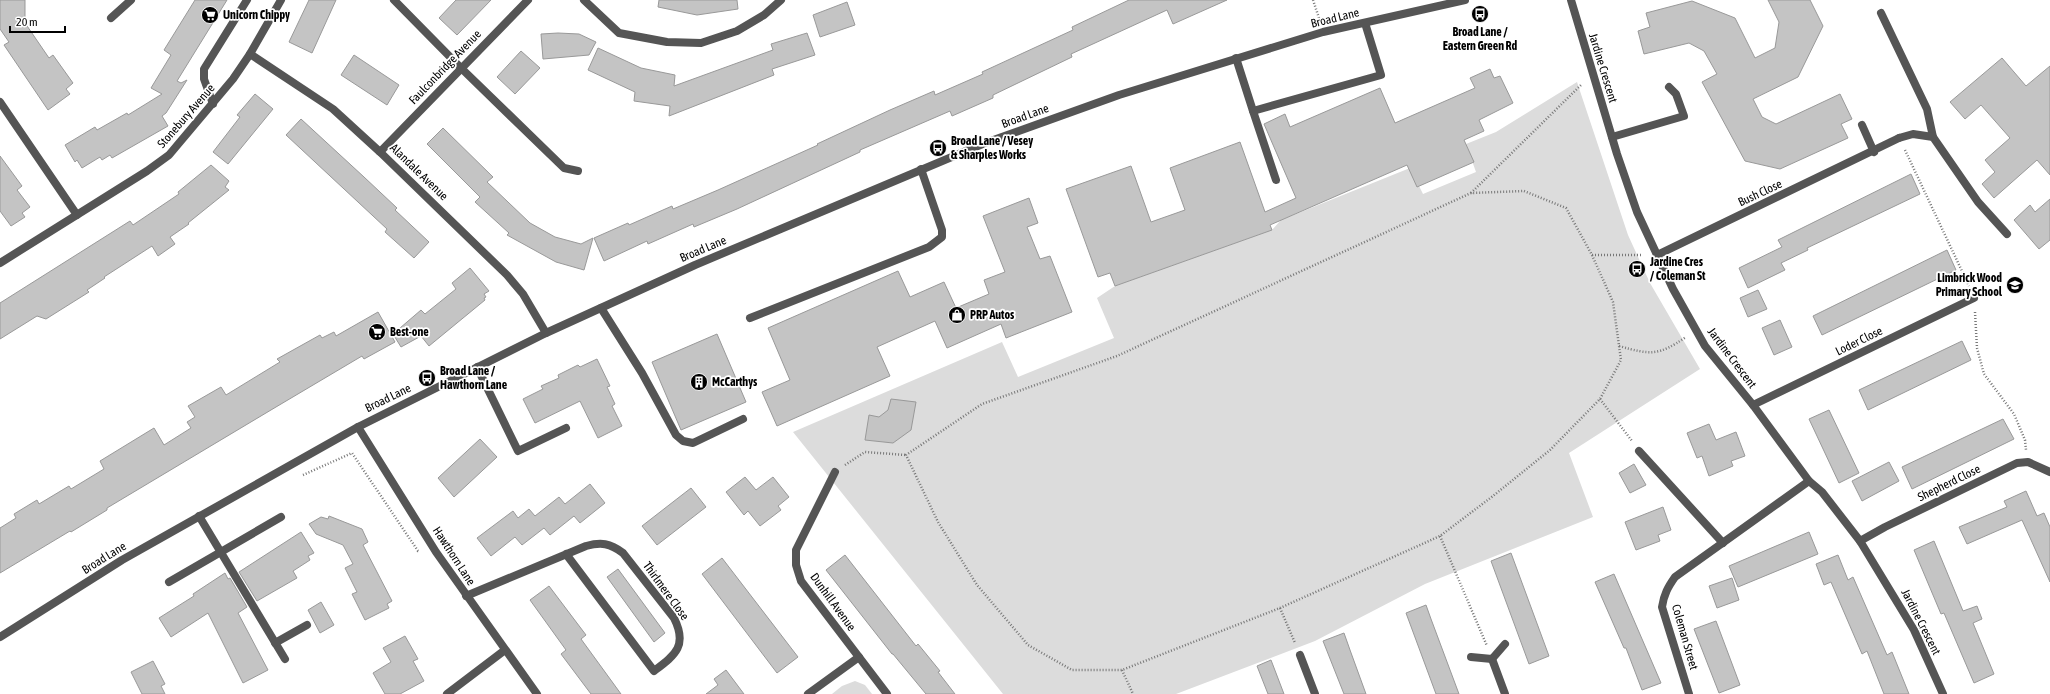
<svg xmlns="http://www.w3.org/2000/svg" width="2050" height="694" font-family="'Asap Condensed',sans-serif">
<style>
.green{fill:#dcdcdc}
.building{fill:#c4c4c4;stroke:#999}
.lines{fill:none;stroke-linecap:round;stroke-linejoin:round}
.path{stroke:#777;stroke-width:2.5;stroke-dasharray:1 2;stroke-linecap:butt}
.service{stroke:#555;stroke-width:8}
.minor{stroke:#555;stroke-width:8}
.tertiary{stroke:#555;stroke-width:8}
.labels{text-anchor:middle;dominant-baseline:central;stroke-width:3.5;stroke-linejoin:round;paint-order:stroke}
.poi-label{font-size:12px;font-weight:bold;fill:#000;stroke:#fff;text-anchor:start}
.street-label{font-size:12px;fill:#000;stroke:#fff}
</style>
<rect width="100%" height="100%" fill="#fff"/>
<!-- green -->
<g class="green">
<path d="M1577,82l51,153 22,48 50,86 -131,84 24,64 -168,67 -110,57 -139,53h-173l-210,-262 209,-90 16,35 96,-39 -17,-40 18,-12 157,-56 9,-10 129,-52 13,26 53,-22 -10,-28 30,-12z"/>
<path d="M855,681l10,4 7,9h-40l10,-8z"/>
</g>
<!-- building -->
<g class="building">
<path d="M0,0h25v19l-2,1 26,38 4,-3 20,28 -7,6 4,5 -22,16 -44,-65 5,-3 -9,-13z"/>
<path d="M195,0h32l-50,81 4,2 6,-3 -21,33 -4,3 6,10 -56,32 -2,-3 -8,5 -2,-3 -18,11 -5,-8 -2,2 -10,-17 30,-18 2,3 30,-17 1,2 34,-21 -11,-6 20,-33 -7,-5z"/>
<path d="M309,0h27l-24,53 -23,-11z"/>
<path d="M456,0h35l-34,35 -18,-17z"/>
<path d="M659,0h78l1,9 -41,6 -39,-8z"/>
<path d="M1129,0h98l-54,24 -6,-14 -96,44 1,3 -79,38v3l-41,18 -2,-5 -90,39v2l-123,57 -43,18 -1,-3 -45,20 -1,-3 -43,20 -10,-23 34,-15 1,2 43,-19 1,3 45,-19 100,-45 -1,-1 73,-34 44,-19 1,4 48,-21 -1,-2 91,-42 -1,-3z"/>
<path d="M1768,0h42l13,26 -25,51 -45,22 9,18 14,7 64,-30 12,25 -11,5 7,14 -68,31 -35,-8 -43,-79 15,-8 -13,-23 -15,-8 -45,11 -6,-23 12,-4 -4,-14 46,-12 43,17 20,40 20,-10 4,-26z"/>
<path d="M847,2l8,23 -35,12 -7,-22z"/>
<path d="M558,33l21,1 17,8 -7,13 -46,4 -2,-25z"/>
<path d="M807,33l8,22 -43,14 2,6 -105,41 1,-10 -36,-5 1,-9 -47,-22 10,-22 43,20 34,7 -1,11 99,-36 -2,-6z"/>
<path d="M521,51l19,17 -25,26 -18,-17z"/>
<path d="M354,55l45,30 -12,20 -46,-30z"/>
<path d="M2002,58l24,28 24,-20v109l-13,-15 -43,38 -12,-14 13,-12 -10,-12 25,-22 -29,-33 -16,14 -15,-17z"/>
<path d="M1490,69l4,9 6,-2 13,27 -34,17 5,11 -20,9 10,22 -57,25 -10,-22 -137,60 2,5 -157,56 -5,-13 -12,4 -32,-88 65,-23 20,56 34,-12 -15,-42 70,-26 25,70 31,-14 -32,-74 21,-10 5,13 90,-39 15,35 80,-35 -5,-10z"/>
<path d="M255,94l18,15 -45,55 -15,-12 27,-35 -3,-2z"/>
<path d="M301,119l63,58 33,31 -2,2 34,32 -15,16 -29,-26 2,-3 -101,-94z"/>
<path d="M443,128l50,49 -6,5 43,41 25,14 26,7 12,-6 -9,32 -28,-8 -49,-27 2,-2 -34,-31 5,-5 -53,-53z"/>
<path d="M0,156l22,30 -5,4 13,17 -8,6 3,4 -14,9 -11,-15z"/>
<path d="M211,165l18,16 -4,6 4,3 -41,33 1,1 -19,13 5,7 -17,12 -6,-10 -48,31 1,1 -18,12 2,2 -43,27 -9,-3 -37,23v-36l130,-82 3,4 46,-31 -1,-2z"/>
<path d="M1911,174l9,20 -113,54 1,2 -27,13 4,7 -37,18 -9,-20 43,-21 -4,-7z"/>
<path d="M1029,198l9,25 -11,4 13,32 10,-3 22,56 -66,26 -5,-14 -54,24 -12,-27 -58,26 13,29 -113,50 -15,-34 28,-12 -22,-52 130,-57 12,26 34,-15 12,26 33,-14 -5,-14 21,-8 -22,-56z"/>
<path d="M2050,199v41l-11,9 -25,-29 16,-15 5,7z"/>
<path d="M1947,250l9,20 -134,65 -9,-19z"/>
<path d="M470,268l19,23 -5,3 2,3 -2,1 1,2 -56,46 -8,-10 -20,11 -8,-13 28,-24 4,4 31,-25 -4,-6z"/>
<path d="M1758,290l9,19 -19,8 -8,-19z"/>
<path d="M378,312l17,30 -31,17 -2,-3 -86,51 -169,101v2l-36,22 -1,-1 -70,42v-45l16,-10 -2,-4 23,-14 2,4 30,-18 2,3 33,-20 -4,-8 54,-33 10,17 27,-17 -4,-6 8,-5 -7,-11 33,-19 5,8 54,-33 -3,-3 43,-24 2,3 12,-6 2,4z"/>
<path d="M1780,320l12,27 -18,8 -12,-27z"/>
<path d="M717,334l29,68 -65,28 -29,-68z"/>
<path d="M1962,341l9,19 -103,50 -9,-20z"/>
<path d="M597,359l13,27 -3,1 8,17 -3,2 10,20 -24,12 -18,-37 -45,22 -12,-24 20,-10 -2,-3 18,-8 -1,-3 20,-10 2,2z"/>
<path d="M891,399l25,3 -5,28 -18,13 -28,-3 4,-25 10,2 9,-7z"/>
<path d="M1829,410l30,63 -20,10 -30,-64z"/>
<path d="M2003,419l11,20 -102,50 -10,-22z"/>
<path d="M1709,424l7,16 20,-8 9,24 -14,5 2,5 -24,10 -7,-20 -5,2 -10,-25z"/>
<path d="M480,439l17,18 -43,40 -16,-19z"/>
<path d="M1889,462l10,19 -37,20 -10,-20z"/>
<path d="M1634,464l12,21 -16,8 -11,-20z"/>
<path d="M745,477l11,13 17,-13 16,20 -11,9 3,4 -21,16 -12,-15 -4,4 -18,-23z"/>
<path d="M590,484l15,19 -25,20 -6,-7 -24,19 -6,-7 -22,17 -7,-8 -24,19 -14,-18 36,-27 5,7 11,-9 6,7 24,-19 6,7z"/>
<path d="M691,488l15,19 -49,38 -15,-19z"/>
<path d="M2026,491l11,25 7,-3 6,14v55l-28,-62 -55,24 -8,-17 48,-20 -3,-6z"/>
<path d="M1663,507l8,23 -13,5 2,6 -24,9 -11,-28z"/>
<path d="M329,516l33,13 6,13 -5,3 29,56 -5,3 2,4 -24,12 -13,-26 5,-2 -12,-24 8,-4 -10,-19 -27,-11 -7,-10 12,-7 7,2z"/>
<path d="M301,532l13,21 -6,3 2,4 -17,11 4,7 -40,23 -18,-29z"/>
<path d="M1809,532l9,22 -80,33 -9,-21z"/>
<path d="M1934,541l29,70 14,-5 5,13 -9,4 21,51 -20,9 -30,-70 -3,1 -27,-64z"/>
<path d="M1511,553l38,103 -20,8 -38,-103z"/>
<path d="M845,555l71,91 2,-2 22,27 -2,1 17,22h-29l-33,-40h-1l-66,-84z"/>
<path d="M1838,555l10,25 5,-3 34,78 5,-3 17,42h-25l-17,-43 -5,3 -31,-72 -7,3 -8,-21z"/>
<path d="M722,558l76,99 -21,16 -75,-99z"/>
<path d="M618,569l47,64 -11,9 -47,-65z"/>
<path d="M225,573l3,6 2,-1 17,29 -9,6 30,57 -25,13 -35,-70 -37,24 -12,-19 35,-22 -1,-2z"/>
<path d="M1614,574l47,109 -19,7 -16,-42h-2l-29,-66z"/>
<path d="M1732,578l7,22 -22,8 -8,-22z"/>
<path d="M549,586l37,49 -5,4 40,55h-30l-30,-40 5,-4 -36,-50z"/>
<path d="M321,602l13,23 -14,8 -12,-23z"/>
<path d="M1426,605l5,14 28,75h-23l-30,-81z"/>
<path d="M1716,621l24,64 -21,8 -25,-64z"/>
<path d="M1344,633l6,17 16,44h-22l-21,-53z"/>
<path d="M405,636l13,23 -5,2 11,20 -24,13h-15l-12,-21 18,-11 -8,-14z"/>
<path d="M1271,660l13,34h-16l-11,-28z"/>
<path d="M153,661l12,23 -4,2 4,8h-23l-11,-22z"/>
<path d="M726,670l18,24h-38l12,-9 -4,-6z"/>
</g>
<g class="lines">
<!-- path -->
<g class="path">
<path d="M1313,0l7,21"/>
<path d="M1905,150l64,136"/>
<path d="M1524,191l42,17 26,47 21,47 8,58 -21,39 -50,51 -57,46 -53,40 -160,72 -158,62h-50l-44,-25 -51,-60 -39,-63 -32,-67 76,-51 135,-48 354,-163z"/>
<path d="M1471,193l111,-109"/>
<path d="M1592,255h50"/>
<path d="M1975,312l2,36 7,26 30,40 11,26 1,10"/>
<path d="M1619,346c32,9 39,10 67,-9"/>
<path d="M1600,399l32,42"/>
<path d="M845,465l20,-13 41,3"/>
<path d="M303,475l49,-22 66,98h2"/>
<path d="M1440,536l47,110"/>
<path d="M1280,608l15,35"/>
<path d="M1122,670l11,24"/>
</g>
<!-- service -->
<g class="service">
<path d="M394,0l67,68 103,100 14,3"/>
<path d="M1881,13l46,96 6,28"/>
<path d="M111,18l20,-18"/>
<path d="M1236,58l17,53"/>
<path d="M213,104l-9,-25v-10l43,-69"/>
<path d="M1612,137l72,-21 -8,-22 -7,-7"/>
<path d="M1899,138l14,-4 20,3 45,65 29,32"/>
<path d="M1276,180l-23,-69 128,-36 -16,-52"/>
<path d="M601,308l41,65 34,62 7,6 10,2 50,-24"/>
<path d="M750,318l179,-71 13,-10v-7l-21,-61"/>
<path d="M477,367l41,84 48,-23"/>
<path d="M199,516l86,143"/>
<path d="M169,582l112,-65"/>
<path d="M275,643l32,-18"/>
</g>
<!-- minor -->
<g class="minor">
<path d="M584,0l35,33 48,9 34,1 36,-12 27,-16 17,-15"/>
<path d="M1571,0l46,154 20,58 36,77 32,57 48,59 56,76 13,11 38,49 54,89 29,64"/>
<path d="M250,54l83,55 47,43 127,123 16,19 23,39"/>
<path d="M0,102l77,113"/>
<path d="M1862,125l12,27"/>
<path d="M380,152l148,-152"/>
<path d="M1657,255l242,-117"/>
<path d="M0,263l147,-92 22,-16 64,-76 17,-25 31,-54"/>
<path d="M1753,405l221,-107"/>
<path d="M358,427l78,125 101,142"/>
<path d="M1639,451l84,92"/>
<path d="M835,472l-39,78v15l5,16 86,113"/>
<path d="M1860,541l25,-14 132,-64 11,-1 22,10"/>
<path d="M466,596l120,-50c15,-4 24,-3 37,7l51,65c14,28 1,37 -20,53l-88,-117"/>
<path d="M1300,655l15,39"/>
<path d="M1471,657l21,2 13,-15"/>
<path d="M1492,659l13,35"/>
<path d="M447,694l58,-44"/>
<path d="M808,694l51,-37"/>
<path d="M1689,694l-27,-87c2,-13 6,-20 13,-30l134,-96"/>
</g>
<!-- tertiary -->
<path class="tertiary" d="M0,637l122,-77 236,-133 188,-94 149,-68 290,-122 134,-48 204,-63 142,-32"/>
</g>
<!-- icons -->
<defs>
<g id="bus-disc" transform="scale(0.9)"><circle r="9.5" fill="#000" stroke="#fff"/><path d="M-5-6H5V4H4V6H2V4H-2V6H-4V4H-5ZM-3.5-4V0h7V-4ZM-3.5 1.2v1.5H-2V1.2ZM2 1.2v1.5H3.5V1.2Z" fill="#fff"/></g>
<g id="supermarket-disc" transform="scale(0.9)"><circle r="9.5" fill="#000" stroke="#fff"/><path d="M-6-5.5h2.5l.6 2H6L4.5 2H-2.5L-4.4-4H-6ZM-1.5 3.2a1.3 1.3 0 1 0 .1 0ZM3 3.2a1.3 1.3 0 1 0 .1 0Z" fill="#fff"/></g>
<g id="school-disc" transform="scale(0.9)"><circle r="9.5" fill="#000" stroke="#fff"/><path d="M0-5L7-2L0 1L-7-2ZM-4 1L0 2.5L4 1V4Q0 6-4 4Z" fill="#fff"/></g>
<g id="shop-disc" transform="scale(0.9)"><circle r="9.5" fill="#000" stroke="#fff"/><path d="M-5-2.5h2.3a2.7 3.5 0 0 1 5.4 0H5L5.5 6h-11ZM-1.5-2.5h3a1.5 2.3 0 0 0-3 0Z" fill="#fff"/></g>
<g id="building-disc" transform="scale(0.9)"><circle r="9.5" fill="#000" stroke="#fff"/><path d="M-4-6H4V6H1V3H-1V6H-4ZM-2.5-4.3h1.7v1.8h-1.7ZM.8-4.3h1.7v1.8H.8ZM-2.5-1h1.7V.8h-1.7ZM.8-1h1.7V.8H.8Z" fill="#fff"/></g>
</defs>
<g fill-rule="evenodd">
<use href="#bus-disc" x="1480" y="14"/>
<use href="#supermarket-disc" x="210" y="15"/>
<use href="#bus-disc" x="938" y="148"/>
<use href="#bus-disc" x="1637" y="269"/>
<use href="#school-disc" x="2015" y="285"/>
<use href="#shop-disc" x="957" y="315"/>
<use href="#supermarket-disc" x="377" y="332"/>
<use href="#bus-disc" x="427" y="378"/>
<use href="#building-disc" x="699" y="382"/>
</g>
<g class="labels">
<!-- poi labels -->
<g class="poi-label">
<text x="223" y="15">Unicorn Chippy</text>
<text x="1480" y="32" text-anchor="middle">Broad Lane /<tspan x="1480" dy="14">Eastern Green Rd</tspan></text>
<text x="951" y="141">Broad Lane / Vesey<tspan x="951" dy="14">&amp; Sharples Works</tspan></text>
<text x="1650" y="262">Jardine Cres<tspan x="1650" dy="14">/ Coleman St</tspan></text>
<text x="2002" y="278" text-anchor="end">Limbrick Wood<tspan x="2002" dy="14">Primary School</tspan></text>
<text x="970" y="315">PRP Autos</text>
<text x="390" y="332">Best-one</text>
<text x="440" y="371">Broad Lane /<tspan x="440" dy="14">Hawthorn Lane</tspan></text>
<text x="712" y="382">McCarthys</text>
</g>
<!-- street labels -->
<g class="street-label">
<text transform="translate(1335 18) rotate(-14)">Broad Lane</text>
<text transform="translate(445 67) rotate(-46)">Faulconbridge Avenue</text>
<text transform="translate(1603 68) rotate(73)">Jardine Crescent</text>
<text transform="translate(186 116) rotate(-49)">Stonebury Avenue</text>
<text transform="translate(1025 116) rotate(-20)">Broad Lane</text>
<text transform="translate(419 172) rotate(44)">Alandale Avenue</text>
<text transform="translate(1760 193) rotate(-25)">Bush Close</text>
<text transform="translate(703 249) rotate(-23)">Broad Lane</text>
<text transform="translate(1859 341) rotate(-26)">Loder Close</text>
<text transform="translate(1732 358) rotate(53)">Jardine Crescent</text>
<text transform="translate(388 398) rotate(-26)">Broad Lane</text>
<text transform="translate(1949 483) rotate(-26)">Shepherd Close</text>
<text transform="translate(454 556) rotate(57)">Hawthorn Lane</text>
<text transform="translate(104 558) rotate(-32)">Broad Lane</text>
<text transform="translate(666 591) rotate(54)">Thirlmere Close</text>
<text transform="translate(833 602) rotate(54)">Dunhill Avenue</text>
<text transform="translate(1921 622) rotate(63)">Jardine Crescent</text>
<text transform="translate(1685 637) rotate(74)">Coleman Street</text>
</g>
</g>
<!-- scale -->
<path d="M10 26v6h55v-6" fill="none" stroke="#000000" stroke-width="2"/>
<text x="16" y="26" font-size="12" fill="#000000" stroke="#ffffff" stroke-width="3" paint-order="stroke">20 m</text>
</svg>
